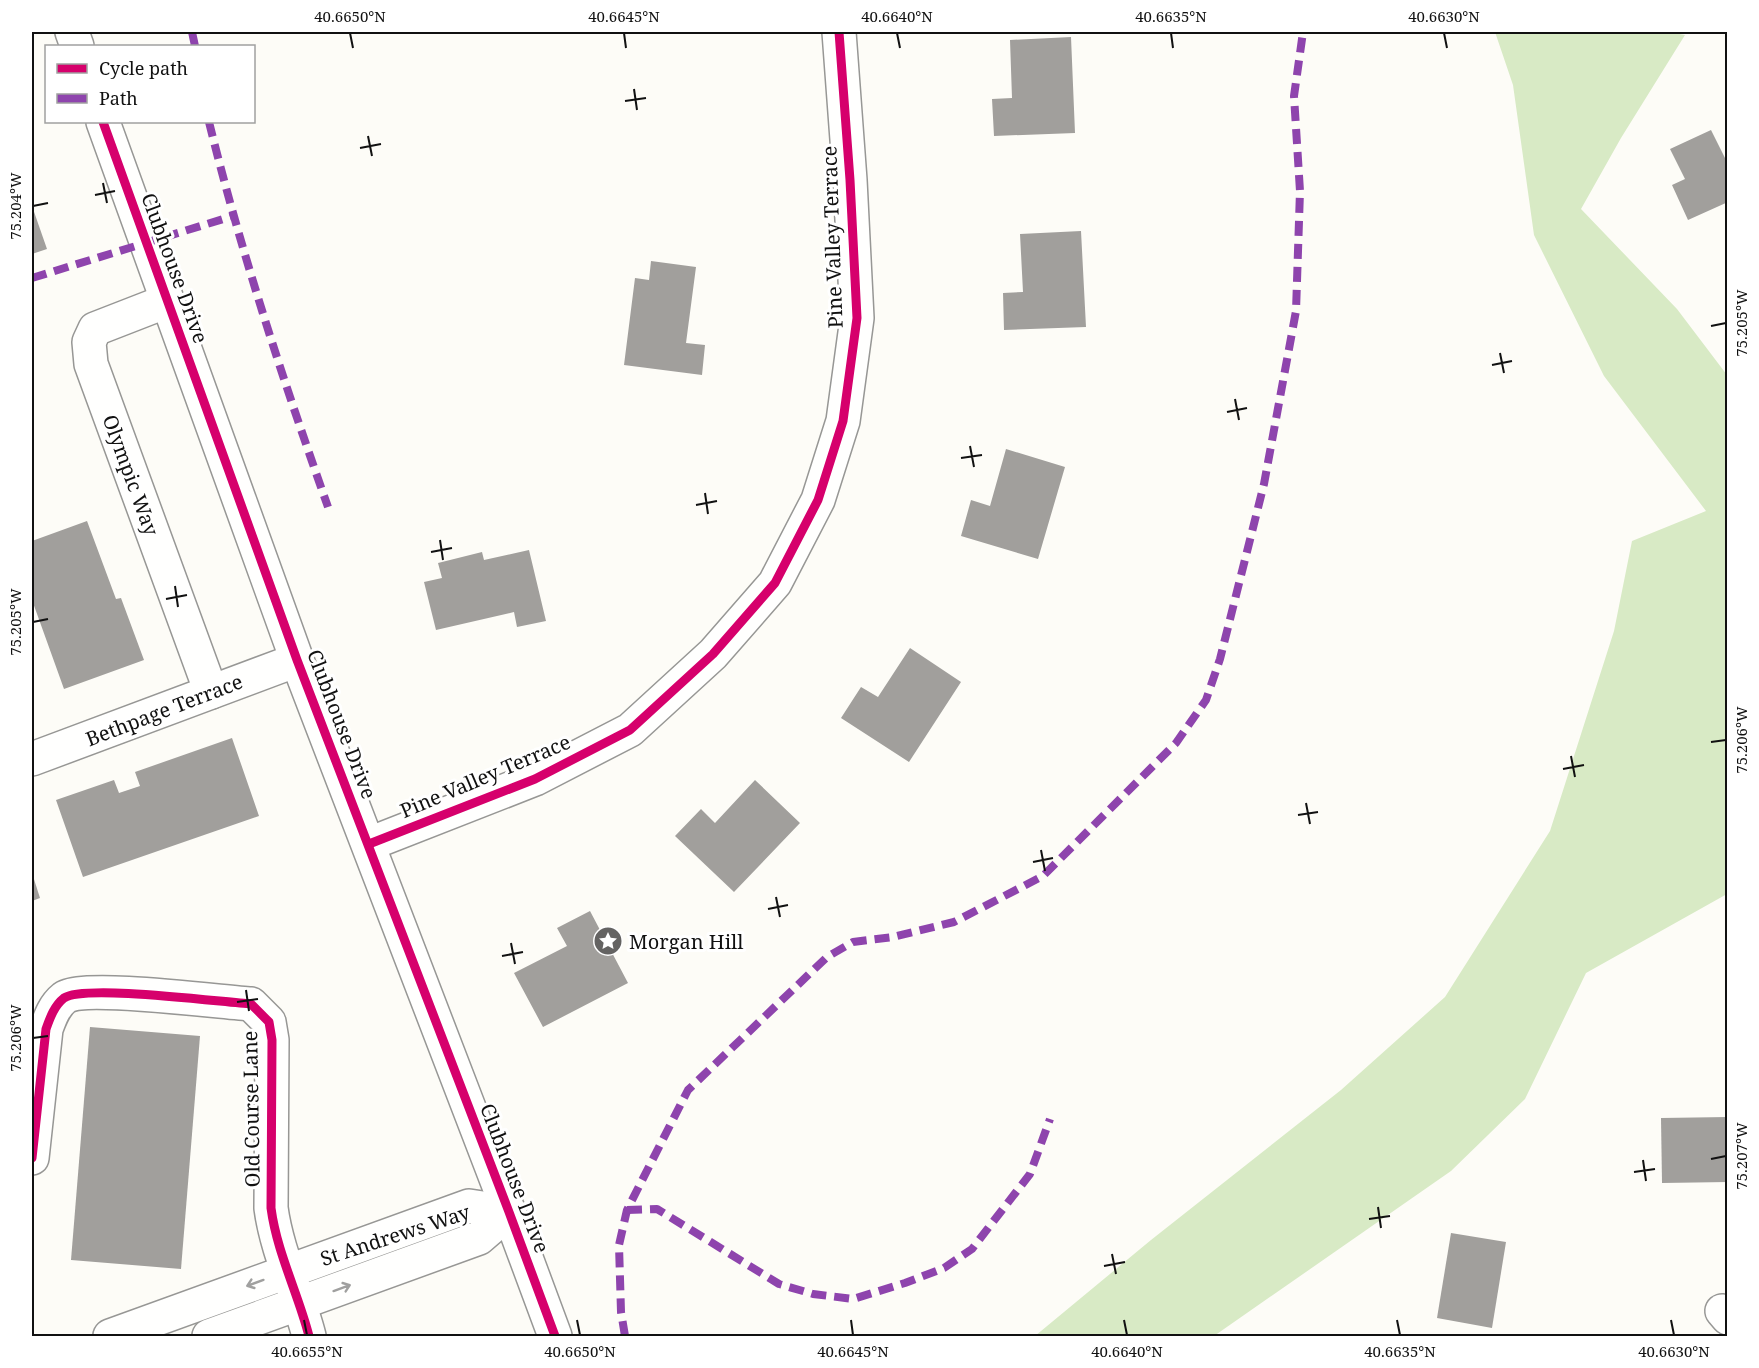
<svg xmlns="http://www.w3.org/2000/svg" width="1759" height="1368" font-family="'Noto Serif',serif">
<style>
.forest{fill:#d8eac5}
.building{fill:#a19f9c}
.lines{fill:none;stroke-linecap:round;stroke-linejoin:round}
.street-casing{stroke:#979795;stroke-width:36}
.street{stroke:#fffffe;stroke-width:33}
.quiet{stroke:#8e44ad;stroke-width:8;stroke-dasharray:15 8;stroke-linecap:butt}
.cycleway-casing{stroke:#fff;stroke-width:13}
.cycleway{stroke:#d6006c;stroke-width:9}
.oneway{stroke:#a0a09f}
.ticks{fill:none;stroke:#111;stroke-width:2}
.labels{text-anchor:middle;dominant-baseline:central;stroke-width:6;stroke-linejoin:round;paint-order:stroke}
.street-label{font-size:20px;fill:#111;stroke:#fff}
.poi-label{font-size:20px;fill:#111;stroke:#fff;text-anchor:start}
.neatline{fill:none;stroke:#111;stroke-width:2}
.ticks-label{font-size:15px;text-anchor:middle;fill:#111}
</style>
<rect width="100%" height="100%" fill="#fdfcf7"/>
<!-- forest -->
<path class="forest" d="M1495,32h173l17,3 -64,103 -40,71 96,100 50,66v519l-141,79 -61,126 -74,72 -237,165h-179l116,-96 190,-150 104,-93 105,-166 64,-200 18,-90 74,-30 -102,-135 -70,-141 -21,-150z"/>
<!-- building -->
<g class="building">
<path d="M1071,37l4,96 -81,3 -2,-37 20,-1 -2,-58z"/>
<path d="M1711,130l17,34v38l-40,18 -16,-35 13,-6 -15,-30z"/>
<path d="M32,206l15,43 -15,5z"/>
<path d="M1081,231l5,96 -82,3 -1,-37 20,-1 -3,-58z"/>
<path d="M651,261l45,6 -10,76 19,2 -3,30 -78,-10 11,-87 14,2z"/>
<path d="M1006,449l59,18 -27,92 -77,-23 10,-36 19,6z"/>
<path d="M87,521l29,78 5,-1 23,62 -80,29 -32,-89v-59z"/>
<path d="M529,550l17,71 -29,6 -3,-15 -78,18 -12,-48 18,-4 -4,-15 44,-11 2,8z"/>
<path d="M910,648l51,34 -52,80 -68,-44 20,-31 17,10z"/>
<path d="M232,738l27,78 -176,61 -27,-77 58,-20 5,13 21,-7 -5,-14z"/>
<path d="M755,780l45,43 -66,69 -59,-56 26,-27 14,14z"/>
<path d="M32,873l8,25 -8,3z"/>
<path d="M590,911l38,72 -85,44 -29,-54 53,-27 -10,-18z"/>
<path d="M90,1027l110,9 -19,233 -110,-9z"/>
<path d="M1728,1117v65l-66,1 -1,-65z"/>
<path d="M1451,1233l55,9 -14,86 -55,-10z"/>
</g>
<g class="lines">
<!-- street casing -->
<g class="street-casing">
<g id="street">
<path d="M72,32l5,14"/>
<path d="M103,122l194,538 212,552 46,124"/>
<path d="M167,301l-72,28 -6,13 2,22 120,328"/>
<path d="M32,759l265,-99"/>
<path d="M369,844l166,-65 95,-49 83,-76 62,-71 43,-83 25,-79 14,-103 -7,-138 -11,-148"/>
<path d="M32,1158l14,-129c4,-11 8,-23 18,-31 20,-14 156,4 187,6l18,18 3,18 -1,168c6,45 27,85 38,128"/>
<path d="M1722,1311l6,7"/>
<path d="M110,1336l359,-130 40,6"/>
<path d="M209,1336l270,-98 30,-26"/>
</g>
</g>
<!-- street -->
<use href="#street" class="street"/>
<!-- quiet -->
<g class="quiet">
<path d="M192,32l3,14"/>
<path d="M209,122c32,130 74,258 119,385"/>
<path d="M32,278l201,-62"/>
<path d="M627,1210l30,-1 122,75 34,10 40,5 52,-16 39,-15 28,-19 58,-75 20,-55"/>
<path d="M625,1336l-4,-24 -2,-67 8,-35 61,-120 139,-133 26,-15 40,-5 61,-15 89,-46 133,-133 30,-43 14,-41 44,-175 32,-173 4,-120 -6,-95 9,-64"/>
</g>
<!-- cycleway casing -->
<g class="cycleway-casing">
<g id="cycleway">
<path d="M103,122l194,538 212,552 46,124"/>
<path d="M369,844l166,-65 95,-49 83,-76 62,-71 43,-83 25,-79 14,-103 -7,-138 -11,-148"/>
<path d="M32,1158l14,-129c4,-11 8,-23 18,-31 20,-14 156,4 187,6l18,18 3,18 -1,168c6,45 27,85 38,128"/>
</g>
</g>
<!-- cycleway -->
<use href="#cycleway" class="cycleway"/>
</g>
<!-- one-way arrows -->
<defs><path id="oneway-shaft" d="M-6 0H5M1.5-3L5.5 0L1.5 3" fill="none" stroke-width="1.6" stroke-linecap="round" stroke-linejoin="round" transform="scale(1.5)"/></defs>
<g class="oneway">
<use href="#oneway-shaft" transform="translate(255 1283) rotate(160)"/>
<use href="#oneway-shaft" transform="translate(342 1288) rotate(-20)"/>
</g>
<!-- ticks -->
<path class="ticks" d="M350,33l3,15M624,33l2,15M897,33l3,15M1171,33l2,15M1444,33l3,15M634,89l3,21M625,101l21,-3M368,136l4,20M360,148l21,-4M103,183l4,20M95,195l20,-4M33,206l15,-3M1711,326l15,-3M1500,353l4,20M1492,365l20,-4M1235,399l4,21M1227,412l20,-4M970,446l4,21M961,458l21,-3M705,493l3,21M696,505l21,-4M440,540l3,20M431,552l21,-4M175,586l3,21M166,599l21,-4M33,622l15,-3M1711,742l15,-2M1571,756l4,21M1563,769l21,-4M1306,803l4,21M1298,815l20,-3M1041,850l4,21M1033,862l20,-4M776,897l4,20M768,909l20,-4M511,943l4,21M502,956l21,-4M246,990l3,21M237,1002l21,-3M33,1038l15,-2M1711,1159l15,-3M1643,1160l3,21M1634,1172l21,-3M1378,1207l3,21M1369,1219l21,-3M1112,1254l4,20M1104,1266l21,-4M304,1320l3,15M577,1320l3,15M851,1320l2,15M1124,1320l3,15M1397,1320l3,15M1671,1320l3,15"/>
<!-- icons -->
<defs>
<g id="sight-disc" transform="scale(1.5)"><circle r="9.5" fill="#646362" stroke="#fff"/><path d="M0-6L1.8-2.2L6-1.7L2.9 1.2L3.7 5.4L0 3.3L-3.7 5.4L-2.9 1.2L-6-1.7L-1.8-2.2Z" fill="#fff"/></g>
</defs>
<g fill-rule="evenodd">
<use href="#sight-disc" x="608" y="941"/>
</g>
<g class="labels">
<!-- street labels -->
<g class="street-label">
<text transform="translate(832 237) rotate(-92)">Pine Valley Terrace</text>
<text transform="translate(175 268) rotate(70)">Clubhouse Drive</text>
<text transform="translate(131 475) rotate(70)">Olympic Way</text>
<text transform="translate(164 710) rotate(-21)">Bethpage Terrace</text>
<text transform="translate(342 724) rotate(69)">Clubhouse Drive</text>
<text transform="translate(485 776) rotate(-23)">Pine Valley Terrace</text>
<text transform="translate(251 1109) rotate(-91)">Old Course Lane</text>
<text transform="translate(515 1178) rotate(69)">Clubhouse Drive</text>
<text transform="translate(395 1235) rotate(-18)">St Andrews Way</text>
</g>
<!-- poi labels -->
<g class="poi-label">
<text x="629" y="941">Morgan Hill</text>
</g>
</g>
<!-- border -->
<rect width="1759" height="1368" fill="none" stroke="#ffffff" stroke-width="66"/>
<!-- legend -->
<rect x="45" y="45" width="210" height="78" fill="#ffffff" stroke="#a0a0a0" stroke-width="1.5"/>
<rect x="57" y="64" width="30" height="9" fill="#d6006c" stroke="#a0a0a0" stroke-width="1.5"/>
<text x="99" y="75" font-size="18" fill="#111111">Cycle path</text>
<rect x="57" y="94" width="30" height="9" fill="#8e44ad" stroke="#a0a0a0" stroke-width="1.5"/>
<text x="99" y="105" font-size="18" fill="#111111">Path</text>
<rect x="33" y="33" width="1693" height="1302" class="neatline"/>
<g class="ticks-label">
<text x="350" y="22">40.6650°N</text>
<text x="624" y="22">40.6645°N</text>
<text x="897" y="22">40.6640°N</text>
<text x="1171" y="22">40.6635°N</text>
<text x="1444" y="22">40.6630°N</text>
<text transform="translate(16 206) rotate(-90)" y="5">75.204°W</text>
<text transform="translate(1742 323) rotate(-90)" y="5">75.205°W</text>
<text transform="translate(16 622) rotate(-90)" y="5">75.205°W</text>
<text transform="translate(1742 740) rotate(-90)" y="5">75.206°W</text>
<text transform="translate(16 1038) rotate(-90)" y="5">75.206°W</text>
<text transform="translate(1742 1156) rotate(-90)" y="5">75.207°W</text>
<text x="307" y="1357">40.6655°N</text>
<text x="580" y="1357">40.6650°N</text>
<text x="853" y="1357">40.6645°N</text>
<text x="1127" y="1357">40.6640°N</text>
<text x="1400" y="1357">40.6635°N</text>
<text x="1674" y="1357">40.6630°N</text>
</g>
</svg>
